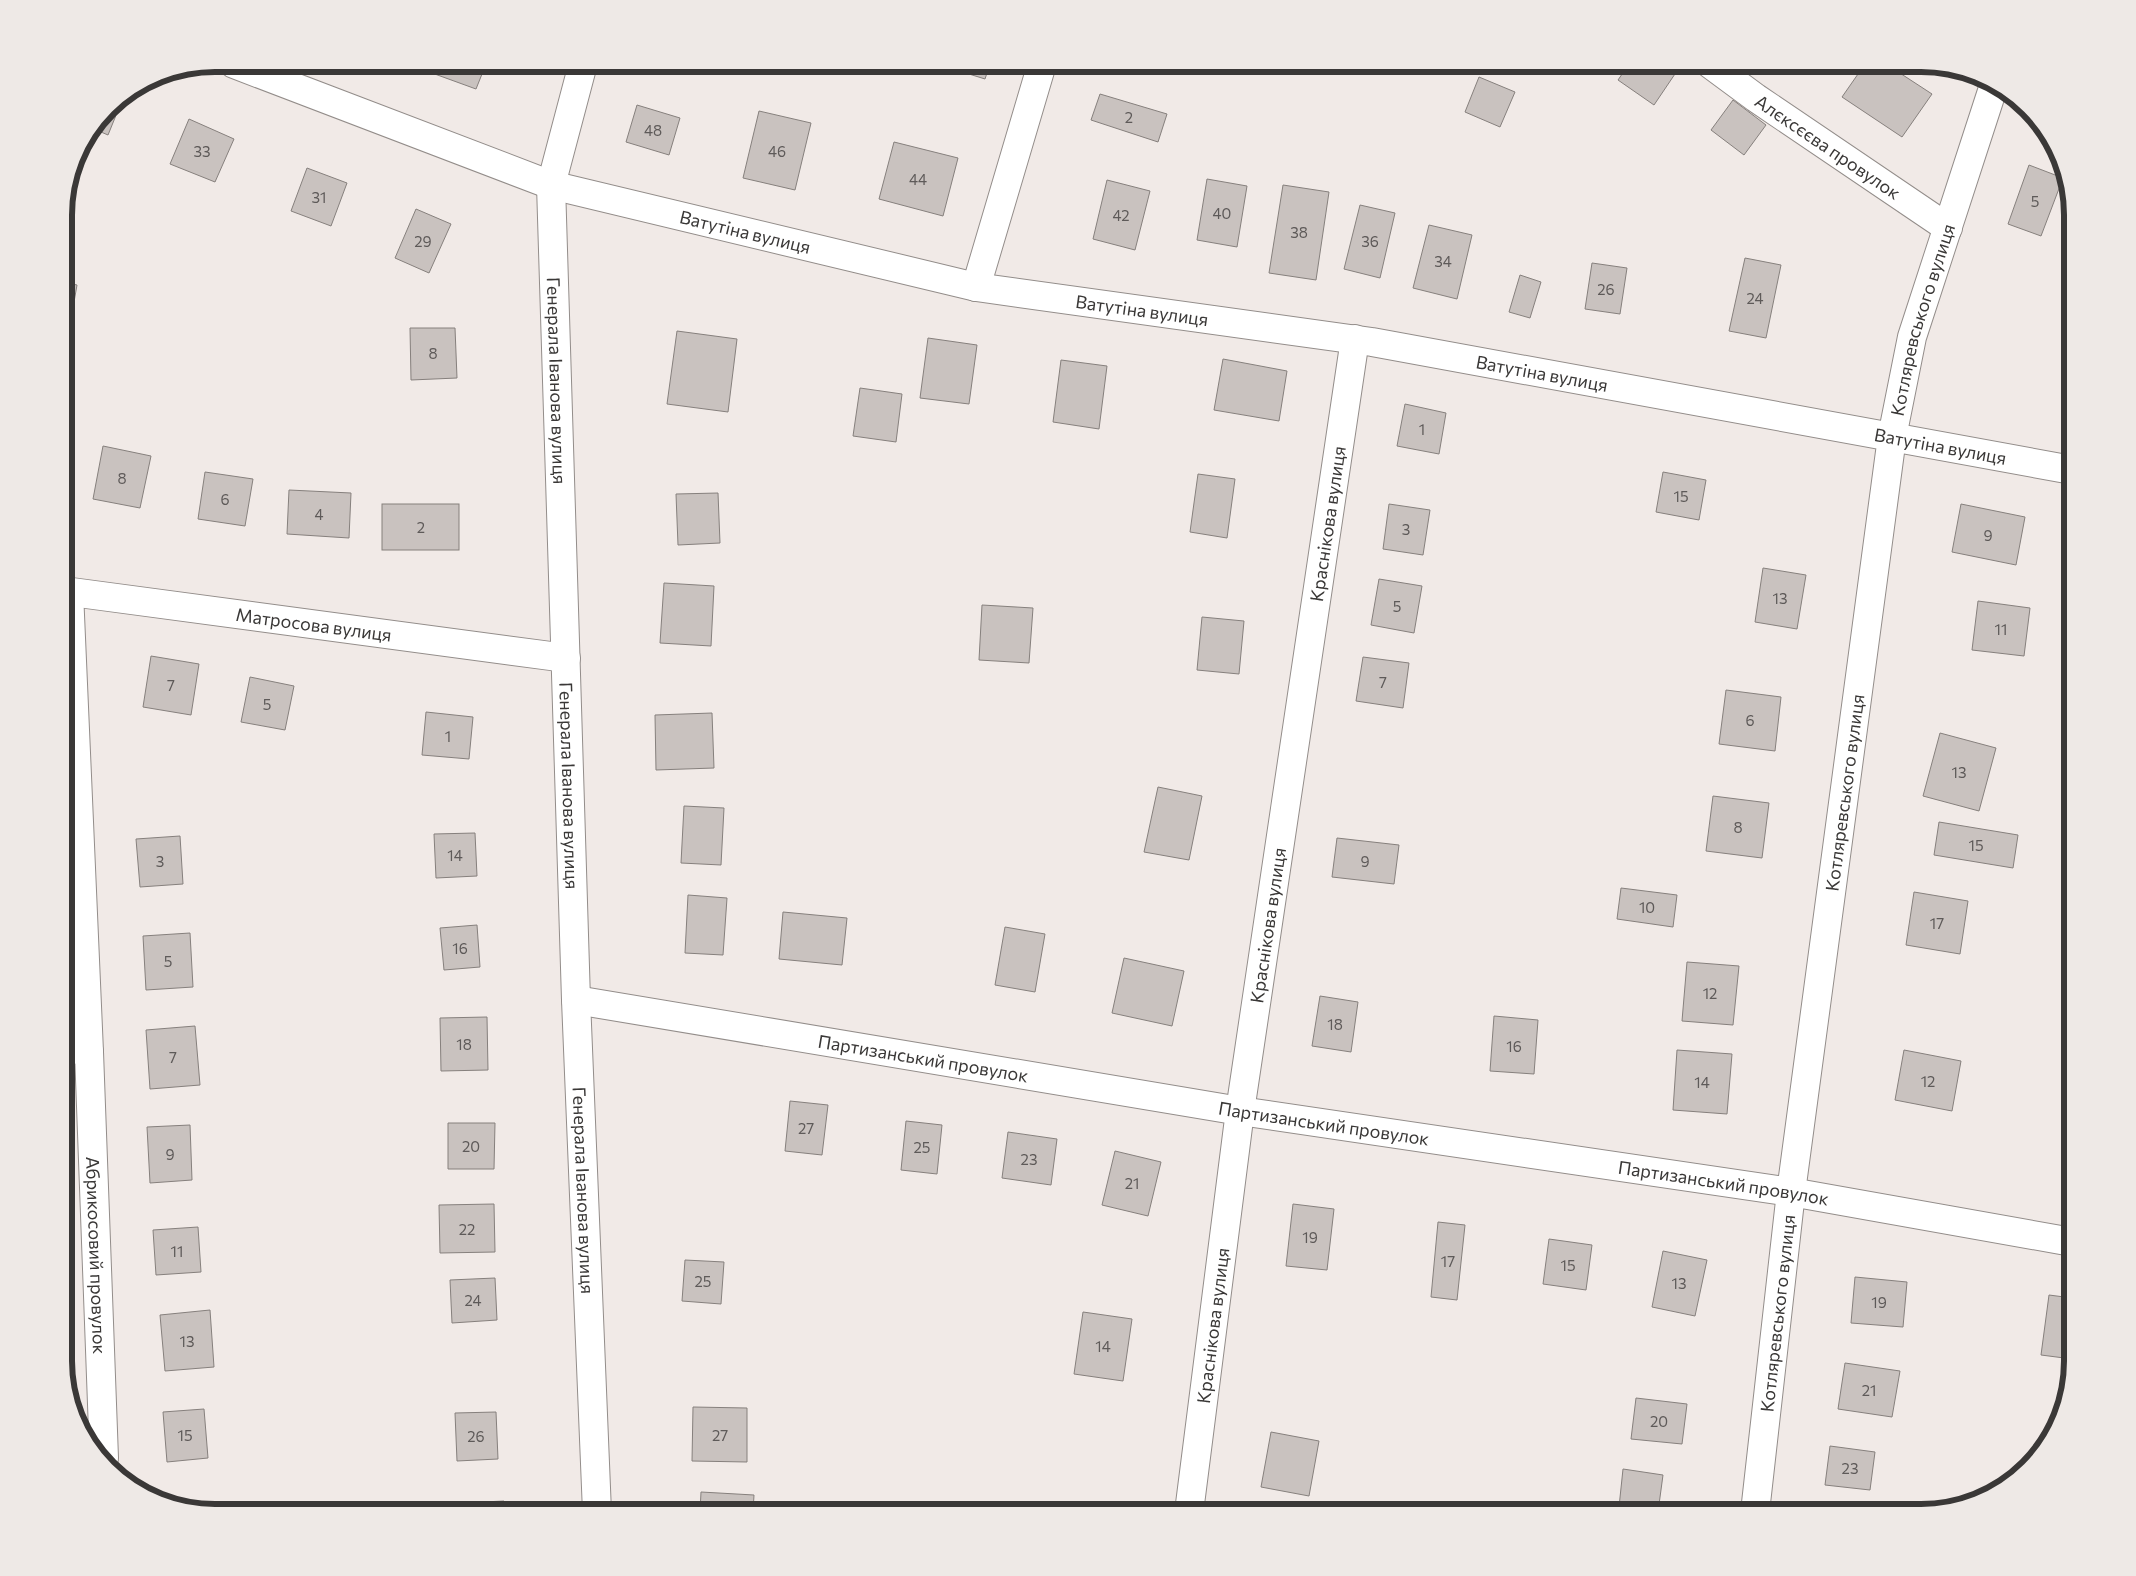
<svg xmlns="http://www.w3.org/2000/svg" width="2136" height="1576" font-family="Commissioner,sans-serif">
<style>
.building{fill:#c9c2bf;stroke:#86807d}
.lines{fill:none;stroke-linecap:round;stroke-linejoin:round}
.minor-casing{stroke:#938d8a;stroke-width:30}
.minor{stroke:#fff;stroke-width:28}
.labels{text-anchor:middle;dominant-baseline:central;stroke-width:4;stroke-linejoin:round;paint-order:stroke}
.number-label{font-size:15px;fill:#5e5a59}
.street-label{font-size:18px;fill:#3a3837;stroke:#fef8f5}
.rim{fill:none;stroke:#3a3837;stroke-width:6}
</style>
<rect width="100%" height="100%" fill="#f1eae7"/>
<!-- building -->
<g class="building">
<path d="M435,64h51l-10,25 -44,-16z"/>
<path d="M937,64h53l-5,15z"/>
<path d="M1114,64h27l-2,7z"/>
<path d="M1629,64h43l7,4 -25,37 -36,-25z"/>
<path d="M1865,64h21l46,30 -30,43 -60,-40z"/>
<path d="M1479,77l36,15 -15,35 -35,-15z"/>
<path d="M1100,94l67,20 -9,28 -67,-22z"/>
<path d="M123,98l-15,37 -14,-6 14,-21z"/>
<path d="M1733,100l33,25 -22,30 -33,-25z"/>
<path d="M637,105l43,13 -11,37 -43,-13z"/>
<path d="M759,111l52,12 -16,67 -52,-12z"/>
<path d="M189,119l45,20 -19,43 -45,-18z"/>
<path d="M894,142l64,16 -15,58 -64,-17z"/>
<path d="M2029,165l34,13 -22,58 -33,-12z"/>
<path d="M307,168l40,15 -16,43 -40,-15z"/>
<path d="M1207,179l40,7 -10,61 -40,-7z"/>
<path d="M1107,180l43,11 -15,59 -42,-11z"/>
<path d="M1283,185l46,7 -13,88 -47,-7z"/>
<path d="M1360,205l35,8 -15,65 -36,-9z"/>
<path d="M416,209l35,15 -22,49 -34,-15z"/>
<path d="M1429,225l43,10 -15,64 -44,-11z"/>
<path d="M1745,258l36,7 -15,73 -37,-7z"/>
<path d="M1592,263l35,5 -7,46 -35,-5z"/>
<path d="M1520,275l21,7 -11,36 -21,-6z"/>
<path d="M64,282l13,3 -9,51 -4,-1z"/>
<path d="M410,328h45l2,50 -46,2z"/>
<path d="M677,331l60,8 -9,73 -61,-8z"/>
<path d="M928,338l49,7 -8,59 -49,-6z"/>
<path d="M1223,359l64,12 -8,50 -65,-11z"/>
<path d="M1061,360l46,6 -8,63 -46,-7z"/>
<path d="M860,388l42,6 -6,48 -43,-6z"/>
<path d="M1405,404l41,9 -7,41 -42,-8z"/>
<path d="M103,446l48,10 -11,52 -47,-9z"/>
<path d="M205,472l48,7 -8,47 -47,-7z"/>
<path d="M1663,472l43,8 -7,40 -43,-8z"/>
<path d="M1198,474l37,5 -8,59 -37,-6z"/>
<path d="M289,490l62,3 -2,45 -62,-4z"/>
<path d="M718,493l2,50 -42,2 -2,-51z"/>
<rect x="382" y="504" width="77" height="46"/>
<path d="M1389,504l41,6 -7,45 -40,-6z"/>
<path d="M1961,504l64,13 -9,48 -64,-13z"/>
<path d="M1763,568l43,7 -9,54 -42,-7z"/>
<path d="M1379,579l43,7 -8,47 -43,-8z"/>
<path d="M664,583l50,3 -3,60 -51,-3z"/>
<path d="M1978,601l52,7 -6,48 -52,-6z"/>
<path d="M982,605l51,3 -4,55 -50,-3z"/>
<path d="M1202,617l42,4 -5,53 -42,-4z"/>
<path d="M151,656l48,8 -8,51 -48,-8z"/>
<path d="M1363,657l46,6 -6,45 -47,-7z"/>
<path d="M250,677l44,9 -9,44 -44,-8z"/>
<path d="M1726,690l55,7 -6,54 -56,-7z"/>
<path d="M426,712l47,5 -4,42 -47,-4z"/>
<path d="M712,713l2,55 -58,2 -1,-55z"/>
<path d="M1940,733l56,15 -17,63 -56,-15z"/>
<path d="M1158,787l44,9 -13,64 -45,-8z"/>
<path d="M1713,796l56,7 -7,55 -56,-7z"/>
<path d="M684,806l40,2 -3,57 -40,-2z"/>
<path d="M1939,822l79,13 -5,33 -79,-13z"/>
<path d="M475,833l2,43 -41,2 -2,-44z"/>
<path d="M180,836l3,48 -43,3 -4,-48z"/>
<path d="M1337,838l62,7 -5,39 -62,-7z"/>
<path d="M1621,888l56,7 -4,32 -56,-8z"/>
<path d="M1914,892l54,9 -8,53 -54,-9z"/>
<path d="M688,895l39,3 -4,57 -38,-2z"/>
<path d="M783,912l64,6 -5,47 -63,-6z"/>
<path d="M477,925l3,42 -36,3 -4,-42z"/>
<path d="M1005,927l40,7 -10,58 -40,-7z"/>
<path d="M190,933l3,54 -47,3 -3,-54z"/>
<path d="M1124,958l60,13 -12,55 -60,-13z"/>
<path d="M1687,962l52,4 -6,59 -51,-4z"/>
<path d="M1320,996l38,6 -7,50 -39,-6z"/>
<path d="M1494,1016l44,4 -4,54 -44,-3z"/>
<path d="M487,1017l1,53 -47,1 -1,-53z"/>
<path d="M195,1026l5,59 -50,4 -4,-59z"/>
<path d="M1677,1050l55,4 -5,60 -54,-4z"/>
<path d="M1904,1050l57,11 -9,50 -57,-11z"/>
<path d="M790,1101l38,4 -6,50 -37,-4z"/>
<path d="M906,1121l36,4 -5,49 -36,-4z"/>
<path d="M448,1123h47l-1,46h-46z"/>
<path d="M190,1125l2,55 -42,3 -3,-56z"/>
<path d="M1008,1132l49,7 -6,46 -49,-7z"/>
<path d="M1115,1151l46,11 -13,54 -46,-11z"/>
<path d="M494,1204l1,48 -55,1 -1,-48z"/>
<path d="M1293,1204l41,5 -7,61 -41,-4z"/>
<path d="M1438,1222l27,3 -8,75 -26,-3z"/>
<path d="M198,1227l3,45 -45,3 -3,-45z"/>
<path d="M1549,1239l43,6 -6,45 -43,-6z"/>
<path d="M1663,1251l44,9 -12,56 -43,-9z"/>
<path d="M685,1260l39,2 -3,42 -39,-3z"/>
<path d="M1855,1277l52,5 -4,45 -52,-4z"/>
<path d="M495,1278l2,42 -45,3 -2,-43z"/>
<path d="M2049,1295l23,3v61l-31,-4z"/>
<path d="M210,1310l4,57 -49,4 -5,-56z"/>
<path d="M1083,1312l49,7 -9,62 -49,-7z"/>
<path d="M1845,1363l55,8 -8,46 -54,-8z"/>
<path d="M1636,1398l51,6 -5,40 -51,-5z"/>
<path d="M693,1407l54,1v54l-55,-1z"/>
<path d="M204,1409l4,49 -41,4 -4,-50z"/>
<path d="M496,1412l2,47 -41,2 -2,-48z"/>
<path d="M1271,1432l48,9 -10,55 -48,-9z"/>
<path d="M1830,1446l45,6 -5,38 -45,-5z"/>
<path d="M1623,1469l40,6 -5,37 -39,-5z"/>
<path d="M701,1492l53,3 -1,17h-53z"/>
<path d="M504,1501l1,11h-43l-1,-9z"/>
<path d="M1825,1503l40,6v3h-42z"/>
<path d="M209,1504l1,7 -29,-4z"/>
</g>
<g class="lines">
<!-- minor casing -->
<g class="minor-casing">
<g id="minor">
<path id="s1" d="M234,64l317,121 425,102 396,55 700,128"/>
<path id="s2" d="M583,64l-32,121 25,815 21,512"/>
<path id="s3" d="M1710,64l46,34 192,130"/>
<path d="M976,287l66,-223"/>
<path id="s4" d="M64,591l502,67"/>
<path id="s5" d="M69,592l20,460 15,406"/>
<path id="s6" d="M576,1000l664,111 551,81 281,50"/>
<path d="M64,1047l25,5"/>
<path id="s7" d="M1189,1512l51,-401 115,-772"/>
<path id="s8" d="M1755,1512l36,-320 101,-755 20,-100 82,-252"/>
</g>
</g>
<!-- minor -->
<use href="#minor" class="minor"/>
</g>
<g class="labels">
<!-- number labels -->
<g class="number-label">
<text x="1129" y="117">2</text>
<text x="653" y="130">48</text>
<text x="202" y="151">33</text>
<text x="777" y="151">46</text>
<text x="918" y="179">44</text>
<text x="319" y="197">31</text>
<text x="2035" y="201">5</text>
<text x="1222" y="213">40</text>
<text x="1121" y="215">42</text>
<text x="1299" y="232">38</text>
<text x="423" y="241">29</text>
<text x="1370" y="241">36</text>
<text x="1443" y="261">34</text>
<text x="1606" y="289">26</text>
<text x="1755" y="298">24</text>
<text x="433" y="353">8</text>
<text x="1422" y="429">1</text>
<text x="122" y="478">8</text>
<text x="1681" y="496">15</text>
<text x="225" y="499">6</text>
<text x="319" y="514">4</text>
<text x="421" y="527">2</text>
<text x="1406" y="529">3</text>
<text x="1988" y="535">9</text>
<text x="1780" y="598">13</text>
<text x="1397" y="606">5</text>
<text x="2001" y="629">11</text>
<text x="1383" y="682">7</text>
<text x="171" y="685">7</text>
<text x="267" y="704">5</text>
<text x="1750" y="720">6</text>
<text x="448" y="736">1</text>
<text x="1959" y="772">13</text>
<text x="1738" y="827">8</text>
<text x="1976" y="845">15</text>
<text x="455" y="855">14</text>
<text x="160" y="861">3</text>
<text x="1365" y="861">9</text>
<text x="1647" y="907">10</text>
<text x="1937" y="923">17</text>
<text x="460" y="948">16</text>
<text x="168" y="961">5</text>
<text x="1710" y="993">12</text>
<text x="1335" y="1024">18</text>
<text x="464" y="1044">18</text>
<text x="1514" y="1046">16</text>
<text x="173" y="1057">7</text>
<text x="1928" y="1081">12</text>
<text x="1702" y="1082">14</text>
<text x="806" y="1128">27</text>
<text x="471" y="1146">20</text>
<text x="922" y="1147">25</text>
<text x="170" y="1154">9</text>
<text x="1029" y="1159">23</text>
<text x="1132" y="1183">21</text>
<text x="467" y="1229">22</text>
<text x="1310" y="1237">19</text>
<text x="177" y="1251">11</text>
<text x="1448" y="1261">17</text>
<text x="1568" y="1265">15</text>
<text x="703" y="1281">25</text>
<text x="1679" y="1283">13</text>
<text x="473" y="1300">24</text>
<text x="1879" y="1302">19</text>
<text x="187" y="1341">13</text>
<text x="1103" y="1346">14</text>
<text x="1869" y="1390">21</text>
<text x="1659" y="1421">20</text>
<text x="185" y="1435">15</text>
<text x="720" y="1435">27</text>
<text x="476" y="1436">26</text>
<text x="1850" y="1468">23</text>
</g>
<!-- street labels -->
<g class="street-label">
<text stroke="none"><textPath href="#s3" startOffset="144">Алєксєєва провулок</textPath></text>
<text stroke="none"><textPath href="#s1" startOffset="539">Ватутіна вулиця</textPath></text>
<text stroke="none"><textPath href="#s1" startOffset="944">Ватутіна вулиця</textPath></text>
<text stroke="none"><textPath href="#s8" startOffset="1205">Котляревського вулиця</textPath></text>
<text stroke="none"><textPath href="#s1" startOffset="1349">Ватутіна вулиця</textPath></text>
<text stroke="none"><textPath href="#s2" startOffset="321">Генерала Іванова вулиця</textPath></text>
<text stroke="none"><textPath href="#s1" startOffset="1754">Ватутіна вулиця</textPath></text>
<text stroke="none"><textPath href="#s7" startOffset="998">Краснікова вулиця</textPath></text>
<text stroke="none"><textPath href="#s4" startOffset="252">Матросова вулиця</textPath></text>
<text stroke="none"><textPath href="#s2" startOffset="726">Генерала Іванова вулиця</textPath></text>
<text stroke="none"><textPath href="#s8" startOffset="725">Котляревського вулиця</textPath></text>
<text stroke="none"><textPath href="#s7" startOffset="592">Краснікова вулиця</textPath></text>
<text stroke="none"><textPath href="#s6" startOffset="352">Партизанський провулок</textPath></text>
<text stroke="none"><textPath href="#s6" startOffset="758">Партизанський провулок</textPath></text>
<text stroke="none"><textPath href="#s6" startOffset="1162">Партизанський провулок</textPath></text>
<text stroke="none"><textPath href="#s2" startOffset="1131">Генерала Іванова вулиця</textPath></text>
<text stroke="none"><textPath href="#s5" startOffset="664">Абрикосовий провулок</textPath></text>
<text stroke="none"><textPath href="#s8" startOffset="200">Котляревського вулиця</textPath></text>
<text stroke="none"><textPath href="#s7" startOffset="188">Краснікова вулиця</textPath></text>
</g>
</g>
<!-- crop -->
<path d="M0 0H2136V1576H0ZM215 72H1921A143 143 0 0 1 2064 215V1361A143 143 0 0 1 1921 1504H215A143 143 0 0 1 72 1361V215A143 143 0 0 1 215 72Z" fill="#eee9e6" fill-rule="evenodd"/>
<path class="rim" d="M215 72H1921A143 143 0 0 1 2064 215V1361A143 143 0 0 1 1921 1504H215A143 143 0 0 1 72 1361V215A143 143 0 0 1 215 72Z"/>
</svg>
